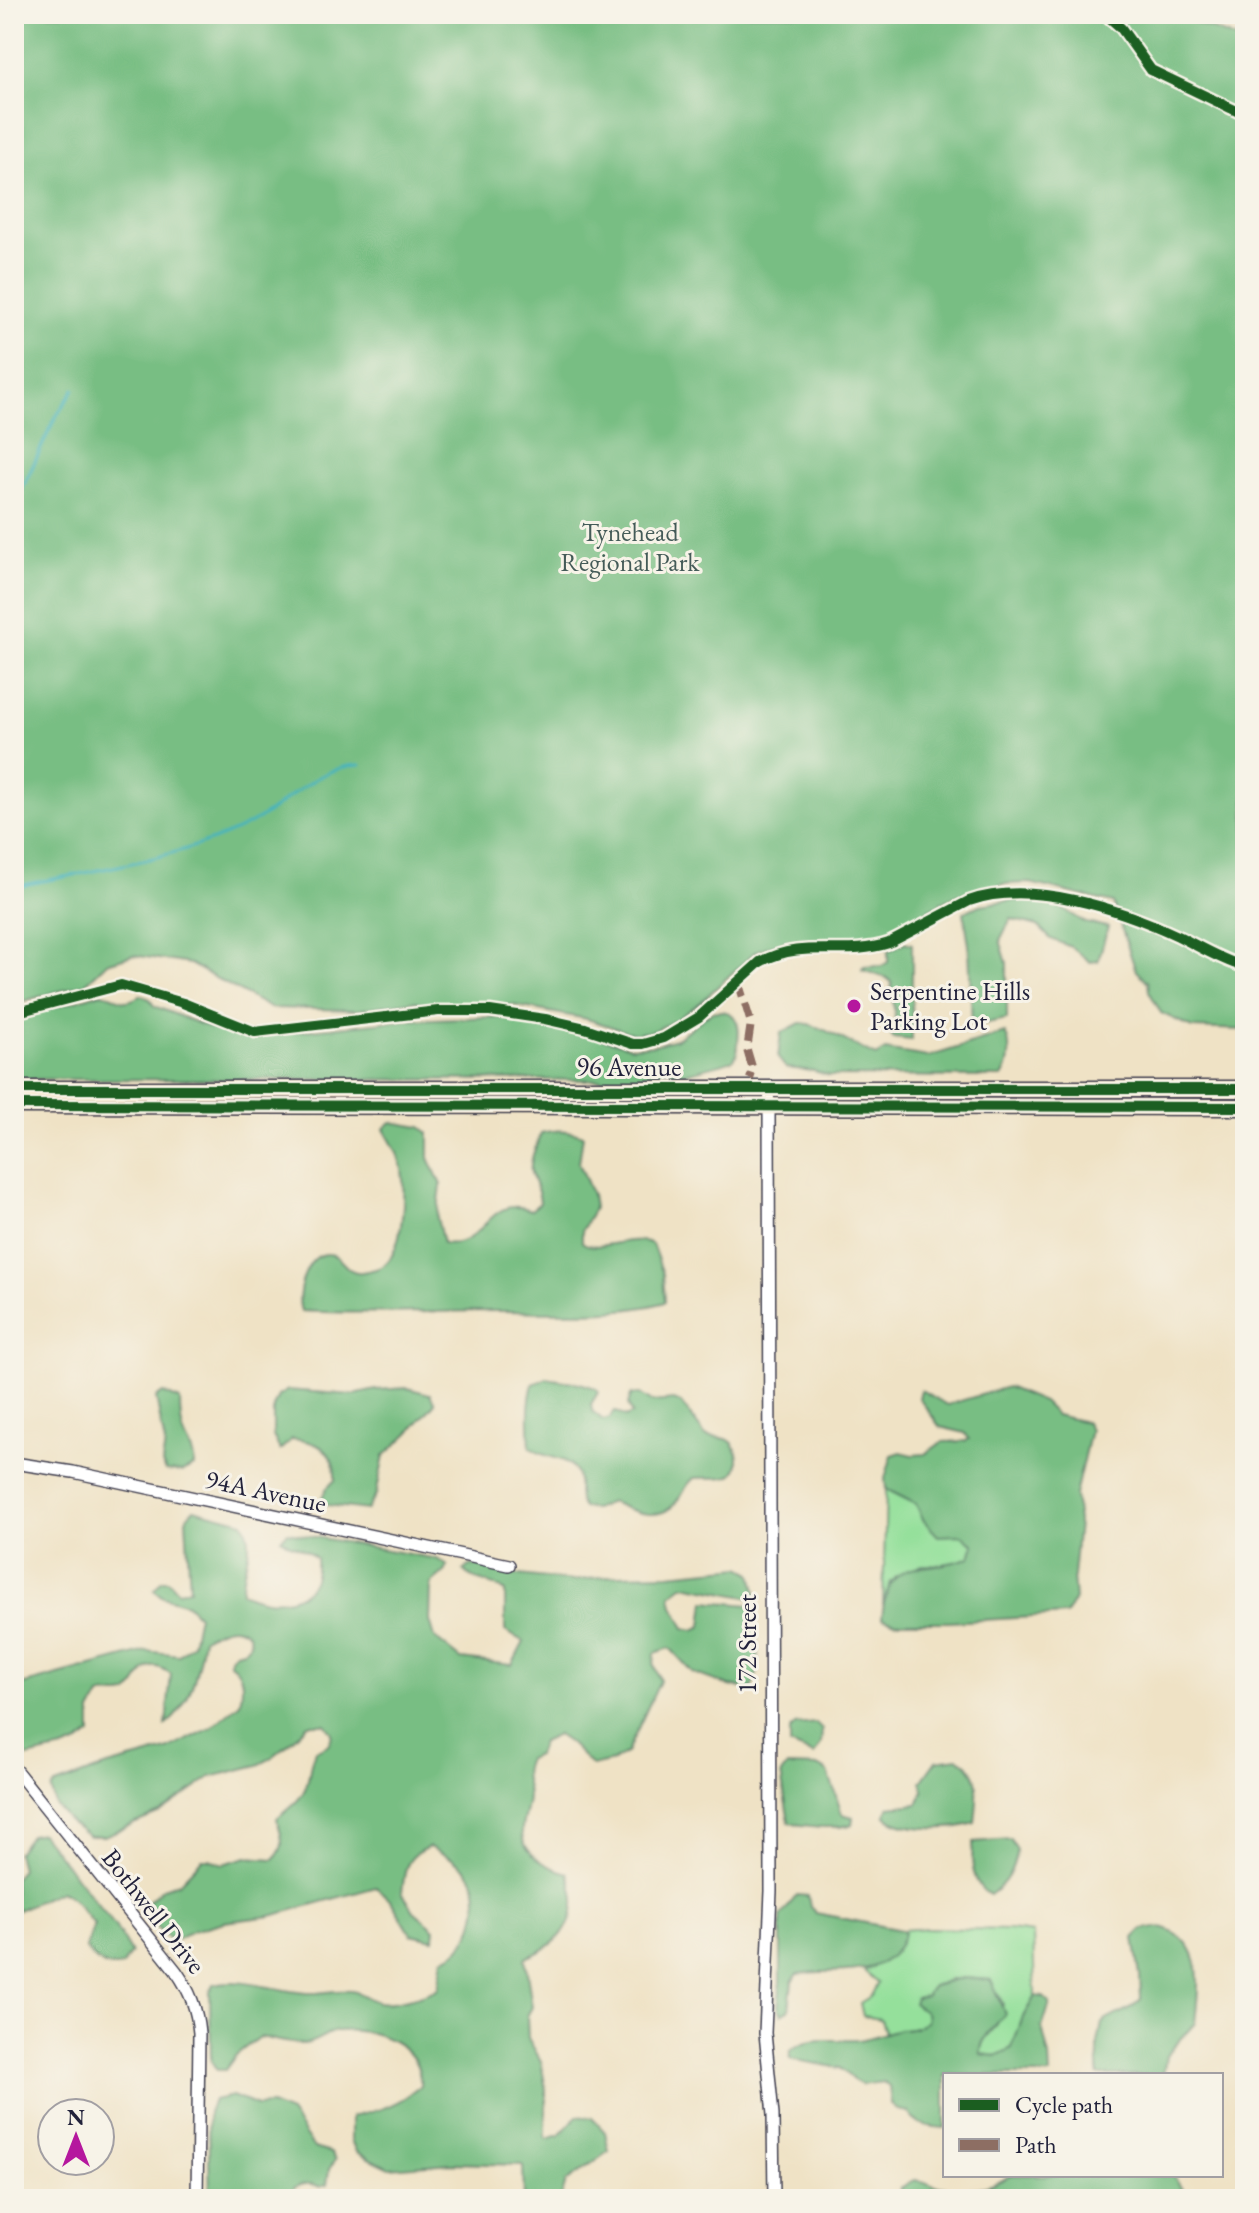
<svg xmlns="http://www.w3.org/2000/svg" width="1259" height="2213" font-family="'EB Garamond',serif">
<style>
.green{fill:#95e09b;stroke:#5c816b;stroke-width:2}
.forest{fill:#78be83;stroke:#4d705f;stroke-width:2}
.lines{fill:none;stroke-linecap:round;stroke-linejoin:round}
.stream{stroke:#44b3be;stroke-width:3}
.minor-casing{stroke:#413f50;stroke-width:14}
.secondary-casing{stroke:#413f50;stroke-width:19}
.minor{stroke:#fff;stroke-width:11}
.secondary{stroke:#fce6c4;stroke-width:16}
.quiet{stroke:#8d6e63;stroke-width:8;stroke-dasharray:16 8;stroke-linecap:butt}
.cycleway-casing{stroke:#f7f3e8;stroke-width:15}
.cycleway{stroke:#1b5e20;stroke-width:10}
.poi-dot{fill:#b5179e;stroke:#f7f3e8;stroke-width:3}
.labels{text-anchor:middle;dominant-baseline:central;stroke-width:6;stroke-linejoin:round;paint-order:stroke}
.park-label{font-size:26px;fill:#445b58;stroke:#f7f3e8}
.poi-label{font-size:26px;fill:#22223b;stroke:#f7f3e8;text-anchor:start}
.street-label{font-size:26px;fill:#22223b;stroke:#f7f3e8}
</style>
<rect width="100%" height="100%" fill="#f7f3e8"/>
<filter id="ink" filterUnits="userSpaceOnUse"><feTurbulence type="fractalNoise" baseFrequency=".0125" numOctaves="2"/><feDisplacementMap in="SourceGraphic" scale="16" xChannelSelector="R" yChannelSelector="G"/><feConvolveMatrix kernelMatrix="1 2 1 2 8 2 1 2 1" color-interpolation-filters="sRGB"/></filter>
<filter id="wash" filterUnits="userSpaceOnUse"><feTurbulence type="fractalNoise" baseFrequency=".006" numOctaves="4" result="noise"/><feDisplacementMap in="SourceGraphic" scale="32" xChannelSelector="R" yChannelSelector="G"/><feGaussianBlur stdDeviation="1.8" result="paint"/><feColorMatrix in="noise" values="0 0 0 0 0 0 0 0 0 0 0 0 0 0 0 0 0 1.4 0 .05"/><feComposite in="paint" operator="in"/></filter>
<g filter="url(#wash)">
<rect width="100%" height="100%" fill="#efe2c5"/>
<!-- green -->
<g class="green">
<path d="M886,1489l30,15 8,17 38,14 12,9 -3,13 -19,8h-30l-31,17 -8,23z"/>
<path d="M929,1928l80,2 24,3 2,63 -12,21 -11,31 -8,6 -16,3 -7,-3c-1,-15 9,-18 16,-30 3,-5 4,-14 6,-20l-12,-24 -28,-2 -14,2 -16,6 -8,10 -10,2 3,9 7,2 3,7 -2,6 -8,5 -33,6 -4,-14 -18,-3 -3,-13 11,-7 7,-13 -14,-12 11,-6 29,-32 -3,-3z"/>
</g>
<!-- forest -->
<g class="forest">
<path d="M14,14h1159l72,28v988l-52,-2 -32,-15 -12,-22 -1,-9 -12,-11 -23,-68 -83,-20 -26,1 -50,12 -71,39 -29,5h-66l-32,11 -55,51 -27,19 -20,10 -20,3 -47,-15 -75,-14h-75l-24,-4 -56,9 -87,-2 -80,-44 -57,-9 -26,8 -22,21 -71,20z"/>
<path d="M1012,900l40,2 34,21 22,4 -10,34 -8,1 -19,-15 -20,-8 -13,-13 -27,-7 -11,21 7,23v56l-35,7 -3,-81 -5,-33 16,-7z"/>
<path d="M905,942l7,2v96l-19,-2 -3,-6 5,-13 -4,-37 -4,-4 -25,-8 1,-3 19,-1 6,-4v-11z"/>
<path d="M101,993c18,1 19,16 40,2l9,4 4,7 58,23 12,-1 31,8 148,-16 90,-3 73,10 65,20 23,-2 22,-6 35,-27c23,-5 30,9 27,29 0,6 -1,14 -4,18 -3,4 -64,17 -74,21l-646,-1v-43l4,-1 3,-18z"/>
<path d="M800,1023c17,-1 56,25 77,33l8,-6 43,7 77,-24c7,11 5,34 -3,44l-173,-1 -15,-5 -28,-3 -8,-10 3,-25z"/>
<path d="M391,1122l30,5 8,6v25l12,27 -4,33 6,25c43,7 43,-50 88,-33l9,-7c0,-12 -7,-20 -9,-31 -2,-12 6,-27 10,-39 14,-4 29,-3 42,2l-4,28 13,31 2,14 -12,23v11c14,12 49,-9 70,2l11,30 2,28c-42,14 -120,9 -166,9 -66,0 -132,4 -198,0 -6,-15 4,-55 25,-57 16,-2 18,21 36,18 7,-1 18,-3 23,-8 19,-15 20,-73 17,-95 -3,-16 -11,-27 -18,-40z"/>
<path d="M547,1378c17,4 39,3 52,13l-8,13 1,7 11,9 7,-2 5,-7 10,6 7,-3 -4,-10 3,-9 9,-1 12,8 22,-2 7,3 24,32c8,4 19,1 25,6 6,3 7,12 8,17 2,27 -26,18 -44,20 -8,7 -9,12 -15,20 -16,27 -46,14 -68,4l-17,7 -11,-1c-9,-10 -1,-25 -8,-37 -8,-16 -31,-11 -45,-24 -1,-21 -3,-42 3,-63z"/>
<path d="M1007,1387l36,15 13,13 30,7 4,8 -15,65 3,27 -5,54 2,23 -9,16 -117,7h-53l-14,-4c6,-69 44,-42 88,-61l4,-12 -12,-10 -24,1 -14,-15 -8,-17 -30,-15 -1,-11 7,-23 9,-3 12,3 12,-1 17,-12 24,-1 3,-2 -4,-6 -25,-6 -21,-29 2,-8 26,15z"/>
<path d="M407,1388l23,6 5,9 -26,30 -25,23 -8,39 -9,15 -48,-6 7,-15 9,-9c1,-29 -16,-39 -43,-41l-12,11 -7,-14v-29l5,-11 10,-6 65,5 23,-5z"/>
<path d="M163,1393l17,7c0,11 0,23 4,34 4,12 11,17 10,32l-12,6 -16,-1 -4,-7 3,-20 -9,-46z"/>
<path d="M194,1509l49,13c15,23 -3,46 -1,70 32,16 78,12 74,-34 -14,-14 -25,-10 -35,-20l7,-6 149,27 11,7 -3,6 -14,12 -1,37 5,17 26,21 51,6 12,-23 -19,-11v-39c-12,-12 -30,-8 -42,-22l9,-5 8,1 21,7 72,8 44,-6 52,-1 72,-7 11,6 5,23 -6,2 -67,-13 -13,10 2,11 12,22 9,2 8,-4 3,-25 45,4 6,5 2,61 -7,18 -22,-3 -36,-13 -23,-25 -15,5 -1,12 6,16 -33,71 -14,9 -21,5 -23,-23 -12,-8 -15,7 -5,13 -9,4c-8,18 -1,21 0,37 0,11 -5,21 -6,32 -2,26 25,39 46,45 2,8 5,17 6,25 2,31 -23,51 -49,60l7,49 -5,9 1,22 13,23 5,29v49l14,-4 17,-19 15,2 13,14 4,19 -43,31 -5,17h-37l-1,-34 -71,-2 -63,5 -33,-16 -5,-12v-23c27,-6 48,-12 69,-31 3,-42 -47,-59 -82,-55 -13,1 -21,12 -35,13 -14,0 -30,-5 -44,-7l-23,18 -11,15h-8l-6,-9 -1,-69 4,-8c29,-7 61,7 92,9 15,1 35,-5 50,-1 7,2 14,8 22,10 12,3 50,-7 60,-14l5,-29c5,-3 13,-6 17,-11 15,-15 23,-53 11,-72 -9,-14 -27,-22 -42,-29 -24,9 -24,22 -27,45l12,19 21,18 -1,10 -23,-5 -20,-33 -15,-14 -105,29 -47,6 -32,9 -18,9 -6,-2 -19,-19 -1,-17 15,-14 16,-5 23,-24h8l13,5 24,-7 27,2c14,-14 6,-25 3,-41 12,-11 26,-18 30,-35 4,-12 2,-22 9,-33 10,-3 15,-5 16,-17l-7,-9h-17l-22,22 -16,13 -12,6 -47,12 -51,36 -56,23h-15l-18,-13 -16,-18 -4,-15 4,-5 53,-19 59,-16 44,-22 29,-25c3,-16 5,-30 -10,-40v-6l5,-5 9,-2 6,-7 -1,-8c-14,-15 -30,-6 -46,3 -5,32 -11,66 -37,87l5,-51c-30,-23 -30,15 -45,20 -9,3 -17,-2 -26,2l-9,16v22l-12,9 -16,6 -40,9 -9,-12v-59l132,-36 33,4 13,-11 6,-29 -11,-11 -24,-7 -9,-7 8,-10h6l10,11 12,-2 -4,-70z"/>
<path d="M816,1723l6,6 -1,15 -7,11 -24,-10v-14l5,-6z"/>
<path d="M958,1758c26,13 19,41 17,65 -20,7 -75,9 -90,-8l4,-8 29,-3 6,-13 -3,-9 15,-21z"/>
<path d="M787,1766l33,1 8,5 14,42 11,3 -1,7c-14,6 -48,2 -63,-1l-8,-49z"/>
<path d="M41,1833l74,93 16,27 -9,13c-17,4 -28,-4 -36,-18l8,-24c-12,-11 -18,-27 -34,-33l-46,21v-34l7,-9 -4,-16 13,-18z"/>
<path d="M1010,1839l7,11c-4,20 -10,33 -27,45 -18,-9 -20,-35 -16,-53z"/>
<path d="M797,1895l11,1 2,11 6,6 85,17 3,3c-15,50 -67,34 -106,41l-6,7 -3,29 -7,4 -4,-7 3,-25v-66z"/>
<path d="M1156,1927c51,9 43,56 39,96l-29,33 -3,19h-65v-32l4,-20c14,-10 27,-11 39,-24l-1,-24 -6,-37 9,-9z"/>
<path d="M964,1978l27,2 14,34c-10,13 -25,23 -24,40l15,2 16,-8 11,-31 12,-21 8,1 7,6 -8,25 7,29 1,18h-105v53c-15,-1 -30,-2 -37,-16l-10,-2 -7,-6 -2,-17 -6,-5 -21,3 -9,-5 -13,-12 -50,-9v-8c20,-17 45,-9 68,-11 13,-1 25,-7 37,-10 12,-2 21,-1 31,-8 3,-13 -5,-12 -13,-19l2,-5 10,-2 8,-10z"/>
<path d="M232,2096l25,10 14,-1 19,8 24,35 17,5 5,7 -7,9 -2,16 -7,2c-10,-4 -17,-5 -27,2l-1,10h-82l-2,-87 5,-12z"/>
<path d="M1010,2175h163l15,24h-285l-3,-10c5,-4 10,-9 17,-9 5,0 12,4 18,6 23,5 56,5 75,-11z"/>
</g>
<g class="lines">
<!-- stream -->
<g class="stream">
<path d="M14,507l40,-87 20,-31"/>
<path d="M14,889l14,-5c69,-14 163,-28 225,-62 33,-18 66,-57 107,-57"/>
</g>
</g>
</g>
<g filter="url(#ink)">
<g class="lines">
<!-- minor casing -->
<g class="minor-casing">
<g id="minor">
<path d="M769,1100l2,791 -6,142 8,82 1,84"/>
<path d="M14,1463l59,9 436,93"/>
<path d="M14,1768l162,203c14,20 21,38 23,62l-2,166"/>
</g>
</g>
<!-- secondary casing -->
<g class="secondary-casing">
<g id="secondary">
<path d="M14,1089h1231"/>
<path d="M14,1105l1231,2"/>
</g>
</g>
<!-- minor -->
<use href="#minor" class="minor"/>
<!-- secondary -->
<use href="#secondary" class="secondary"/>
<!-- quiet -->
<path class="quiet" d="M738,981l13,42 -4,27 6,20 -3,9"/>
<!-- cycleway casing -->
<g class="cycleway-casing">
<g id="cycleway">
<path d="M1105,14l16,14 30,42 94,45"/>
<path d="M14,1013l107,-28 62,18 72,29 183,-21h52l55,8 40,9 48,16h10l21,-6 35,-21 61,-55c45,-24 82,-4 129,-19l80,-42c62,-22 151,8 209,35 22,11 43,24 67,31"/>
<path d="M14,1089h1231"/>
<path d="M14,1105l1231,2"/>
</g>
</g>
<!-- cycleway -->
<use href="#cycleway" class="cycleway"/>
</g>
</g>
<!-- markers -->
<circle class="poi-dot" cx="854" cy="1006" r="8"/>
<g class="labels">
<!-- park labels -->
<g class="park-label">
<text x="630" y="532">Tynehead<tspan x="630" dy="30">Regional Park</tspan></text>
</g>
<!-- poi labels -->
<g class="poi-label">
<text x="870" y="991">Serpentine Hills<tspan x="870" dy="30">Parking Lot</tspan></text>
</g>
<!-- street labels -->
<g class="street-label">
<text x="629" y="1067">96 Avenue</text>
<text transform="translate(266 1491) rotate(12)">94A Avenue</text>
<text transform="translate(747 1644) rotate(-90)">172 Street</text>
<text transform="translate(154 1911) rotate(52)">Bothwell Drive</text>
</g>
</g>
<!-- margin -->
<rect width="1259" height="2213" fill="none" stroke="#f7f3e8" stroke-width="48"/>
<!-- legend -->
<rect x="943" y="2073" width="280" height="104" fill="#f7f3e8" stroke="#a29fa3" stroke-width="2"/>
<rect x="959" y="2099" width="40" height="12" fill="#1b5e20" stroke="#a29fa3" stroke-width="2"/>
<text x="1015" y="2113" font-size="24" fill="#22223b">Cycle path</text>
<rect x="959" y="2139" width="40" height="12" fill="#8d6e63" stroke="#a29fa3" stroke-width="2"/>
<text x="1015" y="2153" font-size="24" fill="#22223b">Path</text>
<!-- north arrow -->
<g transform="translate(76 2137)"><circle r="38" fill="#f7f3e8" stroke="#a29fa3" stroke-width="2"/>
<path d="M0-6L14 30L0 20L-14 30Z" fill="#b5179e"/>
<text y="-12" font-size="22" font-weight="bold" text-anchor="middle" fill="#22223b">N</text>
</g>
</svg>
